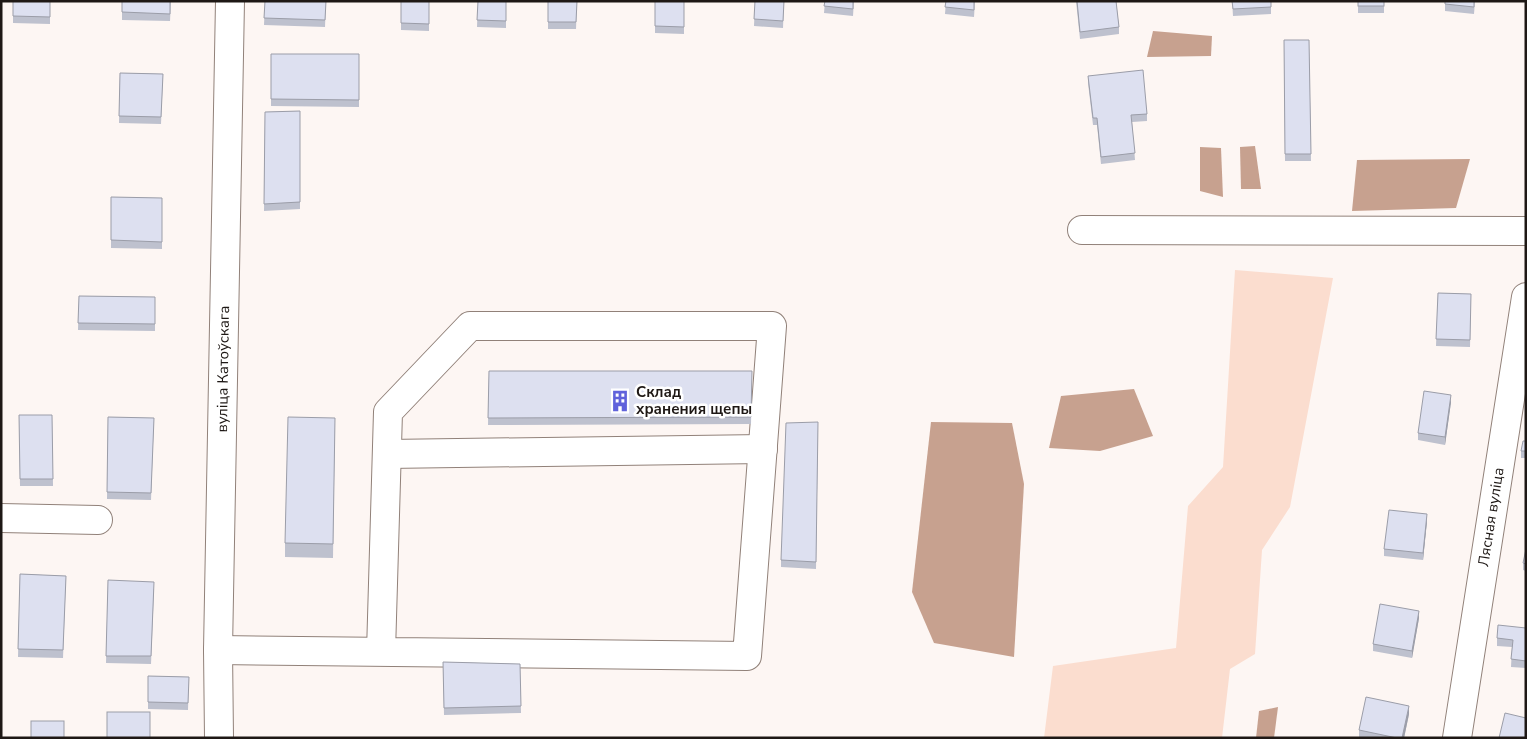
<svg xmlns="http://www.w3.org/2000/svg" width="1527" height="739" font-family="'Nunito Sans',sans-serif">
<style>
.green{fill:#fbddcf}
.water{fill:#c7a18f}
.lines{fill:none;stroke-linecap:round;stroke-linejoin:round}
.minor-casing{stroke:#918179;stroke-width:30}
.minor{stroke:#fff;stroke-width:28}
.wall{fill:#bec1ce}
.shaded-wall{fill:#9b9da8}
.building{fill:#dde0f0;stroke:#9b9da8}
.labels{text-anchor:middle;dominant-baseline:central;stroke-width:5;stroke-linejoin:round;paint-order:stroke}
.street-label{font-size:15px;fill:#1e1815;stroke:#fff}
.poi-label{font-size:15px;font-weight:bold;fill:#1e1815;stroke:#fff;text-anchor:start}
</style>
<rect width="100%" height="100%" fill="#fdf6f3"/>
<!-- green -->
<path class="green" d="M1235,270l98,8 -43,229 -28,43 -7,104 -25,15 -8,69h-178l9,-72 123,-18 12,-142 35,-39z"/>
<!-- water -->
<g class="water">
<path d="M1153,31l59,5 -1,20 -64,1z"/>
<path d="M1255,146l6,43h-20l-1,-42z"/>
<path d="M1200,147l21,1 2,49 -23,-6z"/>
<path d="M1470,159l-14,49 -104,3 5,-51z"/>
<path d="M1134,389l19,47 -53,15 -51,-3 12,-52z"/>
<path d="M931,422l81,1 12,61 -10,173 -80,-14 -22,-51z"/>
<path d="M1278,707l-4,31h-18l3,-27z"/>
</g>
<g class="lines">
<!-- minor casing -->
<g class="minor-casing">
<g id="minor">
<path d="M1082,230l444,1"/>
<path d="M387,454l376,-5"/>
<path d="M1,518l97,2"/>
<path d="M218,650l529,6 25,-330h-302l-82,86 -7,240"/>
<path d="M219,738l-1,-88 12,-649"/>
<path d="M1457,738l69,-441"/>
</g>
</g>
<!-- minor -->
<use href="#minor" class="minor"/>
</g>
<!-- wall -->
<g class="wall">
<path d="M13,1h37v23l-37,-1z"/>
<path d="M122,1h49l-1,20 -48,-1z"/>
<path d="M265,1h61l-1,26 -61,-2z"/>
<path d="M401,1h28v30l-28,-1z"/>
<path d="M478,1h28v27l-29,-1z"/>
<path d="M548,1h29l-1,28h-28z"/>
<path d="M655,1h29v33l-29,-1z"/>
<path d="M755,1h29l-1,27 -29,-2z"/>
<path d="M825,1h29l-1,15 -29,-3z"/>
<path d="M946,1h29l-1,16 -29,-3z"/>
<path d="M1076,1h40l3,26v7l-39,5z"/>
<path d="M1232,1h39v13l-38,2z"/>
<rect x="1358" y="1" width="26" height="12"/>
<path d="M1445,1h30l-1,13 -29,-3z"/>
<path d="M1284,40h25l2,121h-26z"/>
<path d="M271,54h88v53l-88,-1z"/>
<path d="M120,73l43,1 -2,50 -42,-1z"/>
<path d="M1088,76l59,38v7l-15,1 3,38 -34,4 -4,-39h-4l-5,-42z"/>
<path d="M300,111v98l-36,2 1,-99z"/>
<path d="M111,197l51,1v51l-51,-1z"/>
<path d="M1438,293l33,1 -1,53 -34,-1z"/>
<path d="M79,296l76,1v34l-77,-1z"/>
<path d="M489,371h263l-1,53 -263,1z"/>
<path d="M1451,402l-6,43 -27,-5v-7z"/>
<path d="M19,415h33l1,71h-33z"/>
<path d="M108,417l46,1 -3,82 -44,-1z"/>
<path d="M335,418l-2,140 -48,-1v-14z"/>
<path d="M818,422l-2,147 -35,-2v-7z"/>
<path d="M1526,441v17h-5v-7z"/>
<path d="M1427,521l-4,39 -39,-4v-7z"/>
<path d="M1526,549v22l-3,-1v-7z"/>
<path d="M20,574l46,2 -3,82 -45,-1z"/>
<path d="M108,580l46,9 -3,75 -45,-1z"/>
<path d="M1419,618l-7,40 -39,-7v-7z"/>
<path d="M1526,628v40l-15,-1 1,-20 -15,-1v-8z"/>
<path d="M443,662l77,2 1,49 -77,2z"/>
<path d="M148,676l41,1 -1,33 -40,-1z"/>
<path d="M1409,714l-5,24h-40l-5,-1v-7z"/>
</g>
<!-- shaded-wall -->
<g class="shaded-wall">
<path d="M1451,395v7l-6,43v-8z"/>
<path d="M1427,514v7l-4,39v-7z"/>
<path d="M1419,611v7l-7,40v-7z"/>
<path d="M1409,706v8l-5,24h-2z"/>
</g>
<!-- building -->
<g class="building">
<path d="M13,1h37v16l-37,-1z"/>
<path d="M122,1h48v13l-48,-2z"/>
<path d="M265,1h61l-1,19 -61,-2z"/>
<path d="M401,1h28v23l-28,-1z"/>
<path d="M478,1h28v20l-29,-1z"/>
<path d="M548,1h29l-1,21h-28z"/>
<path d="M655,1h29v26l-29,-1z"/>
<path d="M755,1h29l-1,20 -29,-2z"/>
<path d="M825,1h28v8l-29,-3z"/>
<path d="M946,1h28v9l-29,-3z"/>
<path d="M1077,1h39l3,26 -39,5z"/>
<path d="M1232,1h39v6l-38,2z"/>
<rect x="1358" y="1" width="26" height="5"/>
<path d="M1445,1h29v6l-29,-3z"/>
<path d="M1284,40h25l2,114h-26z"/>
<path d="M271,54h88v46l-88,-1z"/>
<path d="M1143,70l4,44 -16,1 4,38 -34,4 -4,-39h-4l-5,-42z"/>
<path d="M120,73l43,1 -2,43 -42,-1z"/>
<path d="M300,111v91l-36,2 1,-92z"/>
<path d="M111,197l51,1v44l-51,-2z"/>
<path d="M1438,293l33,1 -1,46 -34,-1z"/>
<path d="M79,296l76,1v27l-77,-1z"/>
<path d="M489,371h263l-1,46 -263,1z"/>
<path d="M1424,391l27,4 -6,42 -27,-4z"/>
<path d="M19,415h33l1,64h-33z"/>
<path d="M108,417l46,1 -3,75 -44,-1z"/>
<path d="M288,417l47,1 -2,126 -48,-1z"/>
<path d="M818,422l-2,140 -35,-2 5,-137z"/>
<path d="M1523,441h3v10h-5z"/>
<path d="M1389,510l38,4 -4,39 -39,-4z"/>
<path d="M1526,549v15l-3,-1z"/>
<path d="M20,574l46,2 -3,74 -45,-1z"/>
<path d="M108,580l46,2 -3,74h-45z"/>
<path d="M1380,604l39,7 -7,40 -39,-7z"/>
<path d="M1498,625l28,3v33l-15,-2 2,-19 -16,-2z"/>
<path d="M443,662l77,2 1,42 -77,2z"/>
<path d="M148,676l41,1 -1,26 -40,-1z"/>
<path d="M1366,697l43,9 -7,32h-5l-38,-8z"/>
<rect x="107" y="712" width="43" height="26"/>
<path d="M1505,713l21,5v20h-27z"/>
<rect x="31" y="721" width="33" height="17"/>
</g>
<!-- icons -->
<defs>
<g id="building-bare" transform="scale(1.725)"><path d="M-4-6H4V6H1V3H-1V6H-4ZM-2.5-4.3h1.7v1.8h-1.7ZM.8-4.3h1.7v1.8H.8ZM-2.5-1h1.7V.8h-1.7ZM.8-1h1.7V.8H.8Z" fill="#6062db" stroke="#fff" stroke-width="2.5" paint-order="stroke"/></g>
</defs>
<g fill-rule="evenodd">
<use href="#building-bare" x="620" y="401"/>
</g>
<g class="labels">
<!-- street labels -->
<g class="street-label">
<text transform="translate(223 369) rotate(-89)">вуліца Катоўскага</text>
<text transform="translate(1491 517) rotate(-81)">Лясная вуліца</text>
</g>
<!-- poi labels -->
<g class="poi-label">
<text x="636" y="392">Склад<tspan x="636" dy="17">хранения щепы</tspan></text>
</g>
</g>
<!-- border -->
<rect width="1527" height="739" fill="none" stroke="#1e1815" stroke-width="5"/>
</svg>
